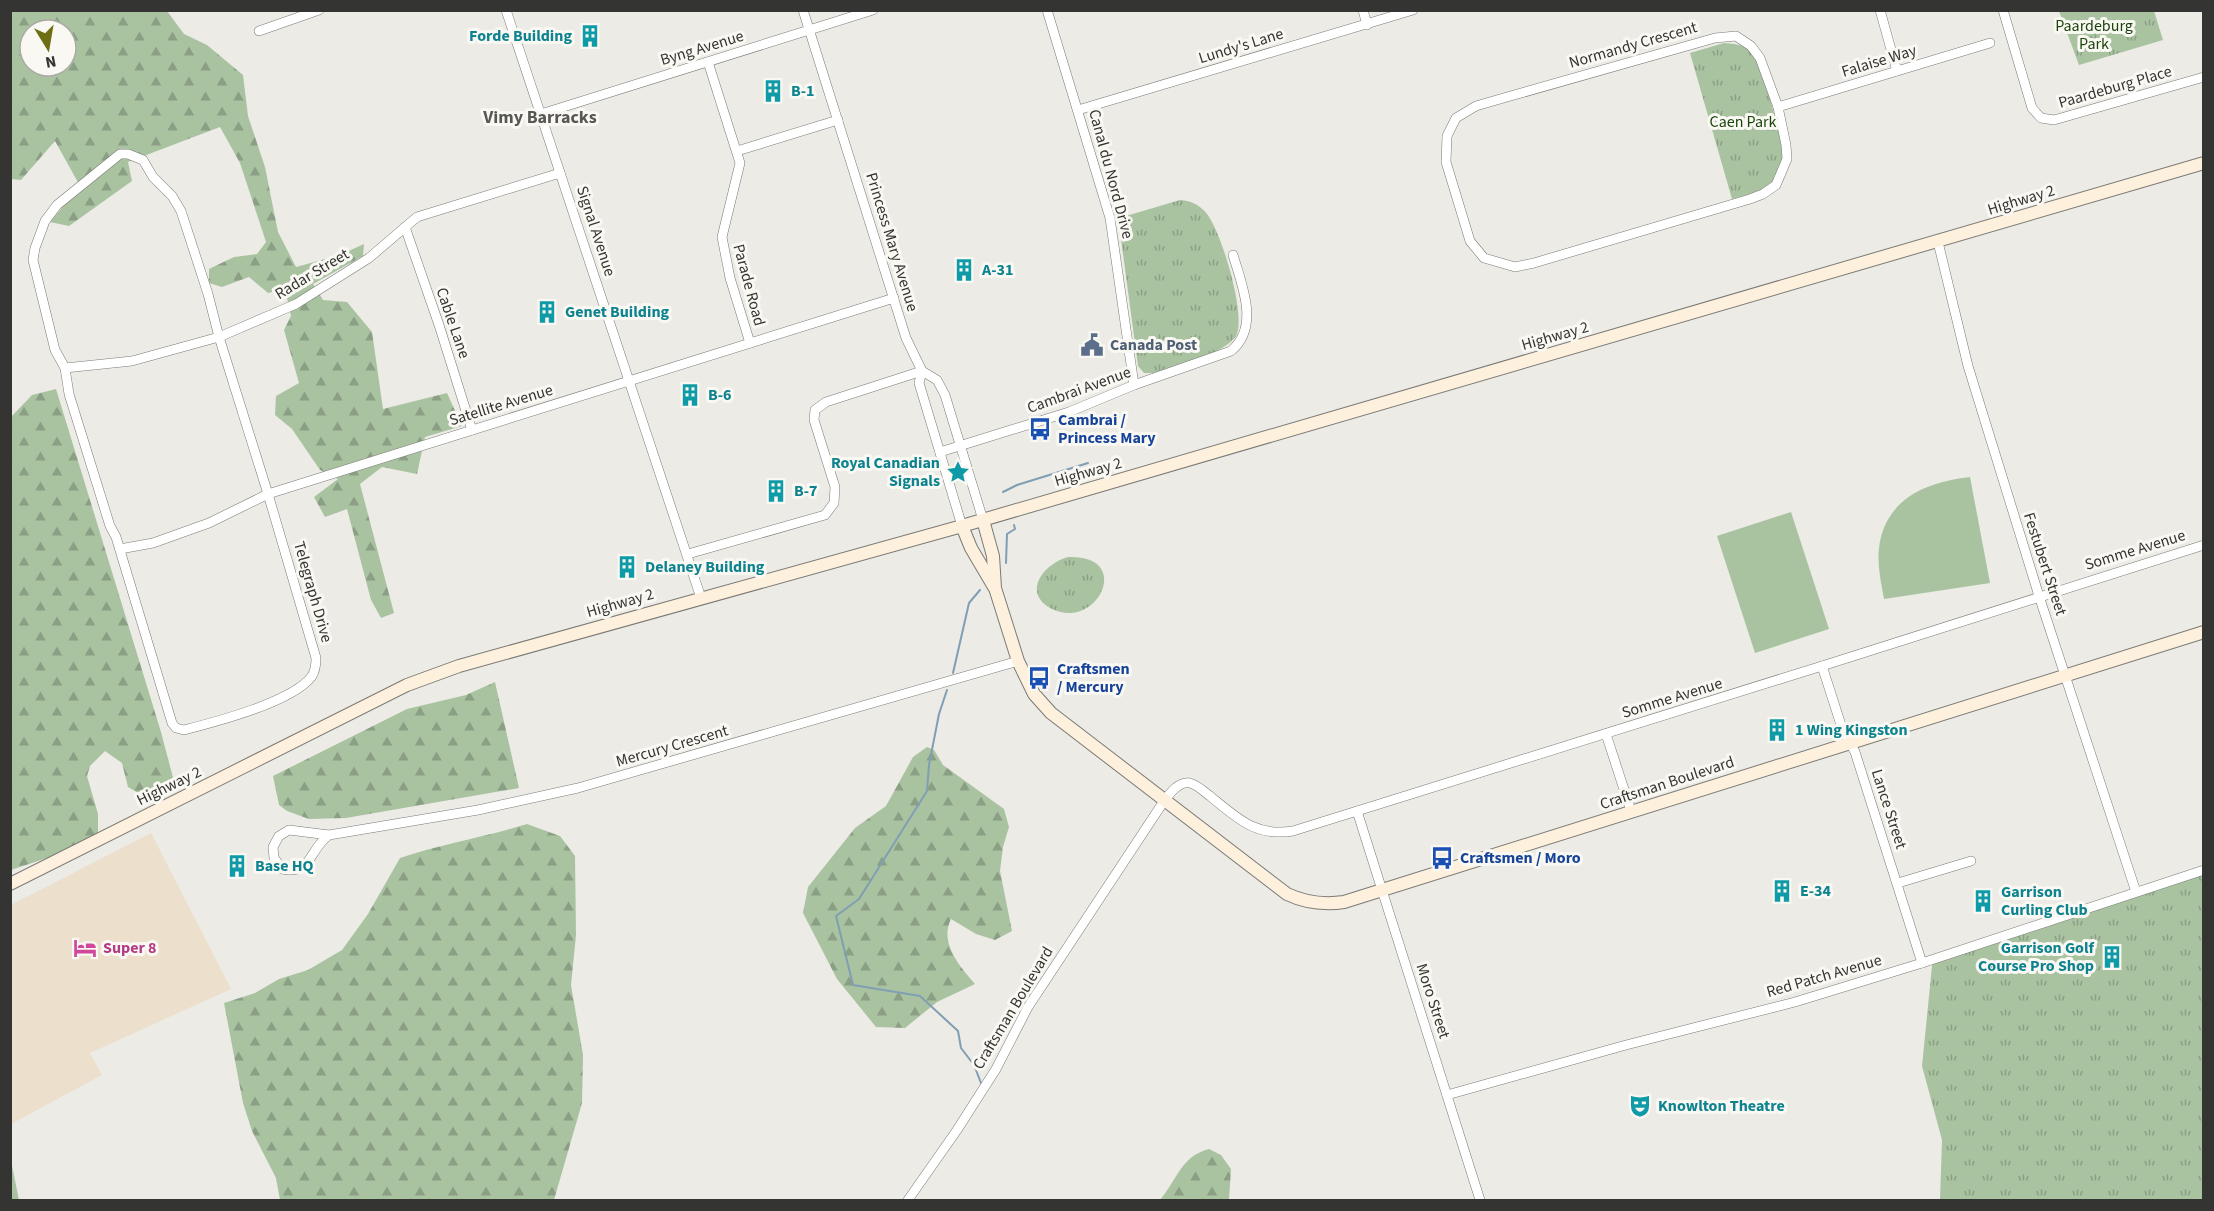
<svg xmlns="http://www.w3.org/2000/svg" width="2214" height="1211" font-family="'Source Sans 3',sans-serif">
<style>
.commercial{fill:#ecdfcb}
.grass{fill:url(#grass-tufts)}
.forest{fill:url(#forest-firs);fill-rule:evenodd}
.pitch{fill:#a9c3a1}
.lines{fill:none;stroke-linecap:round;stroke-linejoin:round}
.stream{stroke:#809eb4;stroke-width:2}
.street-casing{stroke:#7b7a76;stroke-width:10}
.secondary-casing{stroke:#7b7a76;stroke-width:14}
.street{stroke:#fff;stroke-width:9}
.secondary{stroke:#fdf0dd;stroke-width:12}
.labels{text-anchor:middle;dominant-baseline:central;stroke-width:6;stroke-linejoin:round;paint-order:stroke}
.park-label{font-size:16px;fill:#1c450d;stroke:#f9f8f3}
.culture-label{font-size:16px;font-weight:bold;fill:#0d838f;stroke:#f9f8f3;text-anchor:start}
.street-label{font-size:16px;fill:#343432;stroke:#f9f8f3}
.service-label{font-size:16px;font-weight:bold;fill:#4e5e75;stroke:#f9f8f3;text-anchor:start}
.transit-label{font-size:16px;font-weight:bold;fill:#164399;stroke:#f9f8f3;text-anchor:start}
.hotel-label{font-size:16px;font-weight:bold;fill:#b23c85;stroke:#f9f8f3;text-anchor:start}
.neighbourhood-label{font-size:18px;font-weight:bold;fill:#575753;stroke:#f9f8f3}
</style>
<defs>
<pattern id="grass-tufts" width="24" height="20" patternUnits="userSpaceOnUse" patternTransform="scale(1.5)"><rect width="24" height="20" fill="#a9c3a1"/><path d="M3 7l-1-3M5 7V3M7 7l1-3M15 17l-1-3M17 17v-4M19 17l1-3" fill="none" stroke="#8a9f84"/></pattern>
<pattern id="forest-firs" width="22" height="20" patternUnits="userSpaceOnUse" patternTransform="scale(1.5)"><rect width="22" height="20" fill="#a9c3a1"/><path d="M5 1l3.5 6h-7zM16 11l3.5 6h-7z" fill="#8a9f84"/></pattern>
</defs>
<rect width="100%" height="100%" fill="#ecebe6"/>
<!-- commercial -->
<path class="commercial" d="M151,833l80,156 -141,64 12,22 -91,49v-219z"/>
<!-- grass -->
<g class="grass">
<path d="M2059,11h95l9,29 -84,25z"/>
<path d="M1724,43c9,1 20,1 26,7 12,11 38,105 33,120 -7,19 -34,24 -51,29l-42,-146z"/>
<path d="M1180,200c12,1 20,5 27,14 14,17 40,102 29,122 -11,18 -63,30 -83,37h-9l-6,-7 -19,-142 7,-8z"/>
<path d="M1068,557c66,-3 30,74 -16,52 -31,-16 -9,-45 16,-52z"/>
<path d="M2203,875v325h-263l2,-60 -20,-74 11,-110z"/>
</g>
<!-- forest -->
<g class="forest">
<path d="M10,11h157l17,23 23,11 36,30 5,41 17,51 13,65 18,35 44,-12 24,-11 -1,12 -50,28 10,16 24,2 25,30 11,77 64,-16 15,33 -37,11 -8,37 -35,-7 -22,17 34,129 -13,5 -10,-18 -24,-91 -22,8 -11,-20 24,-18 -18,-9 -28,-41 -17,-14 1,-19 23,-13 -15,-53 7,-14 -6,-27 -17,4 -19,-16 -27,10 -13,-4v-14l25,-12 23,-3 9,-12 -26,-79 -20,-36 -92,35 4,19 -63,45 -19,-4 30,-36 -25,-45 -34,39 -10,-1zM30,30h36v36h-36z"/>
<path d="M56,389l105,343 15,57 -31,8 -17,-10 -6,-24 -17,-12 -15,15 -3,10 11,38v21l-39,19 -48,16v-453l21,-22z"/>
<path d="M495,682l24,106 -173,30 -37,1 -22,-8 -8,-6 -6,-29 134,-67 59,-14z"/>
<path d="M927,747l7,3 9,15 61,44 5,18 -6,20 -3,24 12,60 -17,9 -19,-6 -25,-15c-12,24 9,48 24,65l-38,18 -32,26 -29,-1 -39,-48 -34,-66 5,-26 47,-59 31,-22 27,-49z"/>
<path d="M527,824l33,12 15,20 1,79 -5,50 12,70 -1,48 -28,97h-274l-4,-22 -24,-47 -9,-28 -19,-100 31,-10 24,-14 29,-9 34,-20 26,-36 32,-56c41,-14 85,-21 127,-34z"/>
<path d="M1209,1149l12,6 10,14 -2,31h-69c17,-20 21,-44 49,-51z"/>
<path d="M10,1161h1l8,39h-8z"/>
</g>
<!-- pitch -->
<g class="pitch">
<path d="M1970,477l20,106 -106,16c-3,-17 -7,-34 -5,-51 6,-49 47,-66 91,-71z"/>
<path d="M1791,512l38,117 -74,24 -38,-117z"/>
</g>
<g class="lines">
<!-- stream -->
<g class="stream">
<path d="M1003,492l14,-7 71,-22"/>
<path d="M1006,563l1,-29 8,-5 -1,-4"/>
<path d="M953,673l16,-70 11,-13"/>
<path d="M947,690l-8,24 -10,51 -2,26 -68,108 -23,17 17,69 67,11 38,35 3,17 13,17 7,18"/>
</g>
<!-- street casing -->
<g class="street-casing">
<g id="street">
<path d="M506,10l195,588"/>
<path d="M803,10l103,328 16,33 15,9 8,15 38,125"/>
<path d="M1047,10l63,208 24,167"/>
<path d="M1363,10l4,15"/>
<path d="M1880,10l17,61"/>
<path d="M2003,10l29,98 9,10 13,2 150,-43"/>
<path d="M259,31l60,-21"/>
<path d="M1736,36l15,10 9,12 18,49 8,38 1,14 -11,26 -13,9 -13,5 -216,64 -19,4 -31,-9 -14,-17 -24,-79 1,-26 9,-18 20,-12 31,-9 208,-59z"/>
<path d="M708,62l32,101 -18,74 8,41 20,65"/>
<path d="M1778,107l212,-64"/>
<path d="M1078,110l335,-100"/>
<path d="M541,114l332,-104"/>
<path d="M737,151l101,-31"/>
<path d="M120,154h8l15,6 10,17 19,19 9,15 27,83 11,43 49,157 48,164c0,7 -1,13 -4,18 -19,26 -97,46 -128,54l-8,-2 -4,-5 -56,-186 -6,-11 -41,-132 -4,-26 -10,-18 -22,-90 2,-12 10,-27 12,-16z"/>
<path d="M405,227l34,98 33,105"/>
<path d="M1938,242l30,124 71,230 97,296"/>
<path d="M65,368l67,-7 87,-24 77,-33 73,-46 48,-41 143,-44"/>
<path d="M922,371l-3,12 43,143"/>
<path d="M940,452l129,-40 65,-27 97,-34c29,-24 11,-66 2,-96"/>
<path d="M120,549l33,-6 56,-20 59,-29 626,-196"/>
<path d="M688,554l137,-39 9,-12 1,-16 -21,-67 1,-10 11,-8 96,-31"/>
<path d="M1822,666l20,62 13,24 67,211"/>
<path d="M1606,734l25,77"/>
<path d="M1357,811l123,389"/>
<path d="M329,835c-21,15 -16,40 -47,34l-8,-11 -1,-11 6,-11 10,-6 40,5 149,-25 100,-22 440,-127"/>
<path d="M1898,883l73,-22"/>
<path d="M1447,1095l179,-50 169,-43 127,-39 282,-93"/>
<path d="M908,1200l49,-70 39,-61 32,-62 136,-206c6,-8 15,-20 26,-18 8,2 14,9 20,13 28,23 46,41 83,35l529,-165 382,-121"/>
</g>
</g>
<!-- secondary casing -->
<g class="secondary-casing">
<g id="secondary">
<path d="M983,520l10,36 2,32 23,73 16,33 17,19 236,181c19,9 36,11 57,8l860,-270"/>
<path d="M962,526l9,22 23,39"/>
<path d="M10,884l397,-199 52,-19 496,-138 1249,-365"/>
</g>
</g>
<!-- street -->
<use href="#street" class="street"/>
<!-- secondary -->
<use href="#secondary" class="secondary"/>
</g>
<!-- icons -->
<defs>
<g id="building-bare" transform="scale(1.8)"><path d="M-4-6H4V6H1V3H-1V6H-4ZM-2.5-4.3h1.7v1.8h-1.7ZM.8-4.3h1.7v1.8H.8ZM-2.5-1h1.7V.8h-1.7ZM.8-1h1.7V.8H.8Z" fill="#0f9aa8" stroke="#f9f8f3" stroke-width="2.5" paint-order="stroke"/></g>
<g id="civic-bare" transform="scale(1.8)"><path d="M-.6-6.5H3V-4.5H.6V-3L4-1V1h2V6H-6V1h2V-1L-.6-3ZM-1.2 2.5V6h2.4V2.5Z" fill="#5c6f8a" stroke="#f9f8f3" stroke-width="2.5" paint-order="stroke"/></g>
<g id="bus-bare" transform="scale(1.8)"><path d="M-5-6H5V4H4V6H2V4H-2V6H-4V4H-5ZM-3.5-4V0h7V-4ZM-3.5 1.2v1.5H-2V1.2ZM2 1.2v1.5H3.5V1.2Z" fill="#1a4fb4" stroke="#f9f8f3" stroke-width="2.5" paint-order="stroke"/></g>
<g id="sight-bare" transform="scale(1.8)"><path d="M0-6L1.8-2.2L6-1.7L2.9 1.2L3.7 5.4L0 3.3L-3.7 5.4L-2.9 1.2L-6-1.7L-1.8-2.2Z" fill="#0f9aa8" stroke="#f9f8f3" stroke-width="2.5" paint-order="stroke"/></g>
<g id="hotel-bare" transform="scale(1.8)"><path d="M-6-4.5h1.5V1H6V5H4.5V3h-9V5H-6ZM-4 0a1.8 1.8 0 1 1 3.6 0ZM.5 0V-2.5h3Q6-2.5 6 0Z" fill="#d1479c" stroke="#f9f8f3" stroke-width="2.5" paint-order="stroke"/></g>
<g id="theatre-bare" transform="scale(1.8)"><path d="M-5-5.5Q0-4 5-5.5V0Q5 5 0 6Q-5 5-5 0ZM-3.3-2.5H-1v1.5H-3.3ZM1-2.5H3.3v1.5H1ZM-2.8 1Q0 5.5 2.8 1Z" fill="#0f9aa8" stroke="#f9f8f3" stroke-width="2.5" paint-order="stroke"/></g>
</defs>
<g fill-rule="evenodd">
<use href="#building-bare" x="590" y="36"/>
<use href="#building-bare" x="773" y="91"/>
<use href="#building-bare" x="964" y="270"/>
<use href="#building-bare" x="547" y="312"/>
<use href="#civic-bare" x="1092" y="345"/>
<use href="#building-bare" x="690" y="395"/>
<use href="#bus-bare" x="1040" y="429"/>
<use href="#sight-bare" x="958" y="472"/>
<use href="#building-bare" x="776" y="491"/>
<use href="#building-bare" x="627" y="567"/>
<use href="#bus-bare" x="1039" y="678"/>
<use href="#building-bare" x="1777" y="730"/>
<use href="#bus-bare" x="1442" y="858"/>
<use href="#building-bare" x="237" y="866"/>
<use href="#building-bare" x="1782" y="891"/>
<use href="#building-bare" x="1983" y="901"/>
<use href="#hotel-bare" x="85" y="948"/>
<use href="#building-bare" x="2112" y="957"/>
<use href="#theatre-bare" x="1640" y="1106"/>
</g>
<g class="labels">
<!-- park labels -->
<g class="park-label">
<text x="2094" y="26">Paardeburg<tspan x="2094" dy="18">Park</tspan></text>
<text x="1743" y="122">Caen Park</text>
</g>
<!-- culture labels -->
<g class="culture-label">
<text x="572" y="36" text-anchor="end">Forde Building</text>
<text x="791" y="91">B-1</text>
<text x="982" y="270">A-31</text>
<text x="565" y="312">Genet Building</text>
<text x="708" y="395">B-6</text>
<text x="940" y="463" text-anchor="end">Royal Canadian<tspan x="940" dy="18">Signals</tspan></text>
<text x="794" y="491">B-7</text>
<text x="645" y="567">Delaney Building</text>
<text x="1795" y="730">1 Wing Kingston</text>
<text x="255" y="866">Base HQ</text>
<text x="1800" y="891">E-34</text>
<text x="2001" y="892">Garrison<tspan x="2001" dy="18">Curling Club</tspan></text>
<text x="2094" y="948" text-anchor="end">Garrison Golf<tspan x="2094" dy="18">Course Pro Shop</tspan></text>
<text x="1658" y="1106">Knowlton Theatre</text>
</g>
<!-- street labels -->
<g class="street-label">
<text transform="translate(1633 45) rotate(-16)">Normandy Crescent</text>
<text transform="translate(1241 46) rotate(-17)">Lundy's Lane</text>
<text transform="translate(702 48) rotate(-17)">Byng Avenue</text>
<text transform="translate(1879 61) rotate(-17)">Falaise Way</text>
<text transform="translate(2115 87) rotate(-16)">Paardeburg Place</text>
<text transform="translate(1111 174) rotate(75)">Canal du Nord Drive</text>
<text transform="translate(2021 200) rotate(-17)">Highway 2</text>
<text transform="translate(596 231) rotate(72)">Signal Avenue</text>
<text transform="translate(892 242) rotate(73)">Princess Mary Avenue</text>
<text transform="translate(312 274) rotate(-31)">Radar Street</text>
<text transform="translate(749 285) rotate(75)">Parade Road</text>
<text transform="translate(453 323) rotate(71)">Cable Lane</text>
<text transform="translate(1555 336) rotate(-16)">Highway 2</text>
<text transform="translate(1079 390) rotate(-20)">Cambrai Avenue</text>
<text transform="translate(501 405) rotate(-17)">Satellite Avenue</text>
<text transform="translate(1088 472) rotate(-16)">Highway 2</text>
<text transform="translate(2135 550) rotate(-17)">Somme Avenue</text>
<text transform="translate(2045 564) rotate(72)">Festubert Street</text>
<text transform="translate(313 592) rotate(74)">Telegraph Drive</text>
<text transform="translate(620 603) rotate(-16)">Highway 2</text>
<text transform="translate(1672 698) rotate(-17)">Somme Avenue</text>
<text transform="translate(672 746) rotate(-16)">Mercury Crescent</text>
<text transform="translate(1667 783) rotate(-18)">Craftsman Boulevard</text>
<text transform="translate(169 786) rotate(-26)">Highway 2</text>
<text transform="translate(1889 809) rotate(72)">Lance Street</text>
<text transform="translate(1824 976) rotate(-16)">Red Patch Avenue</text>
<text transform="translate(1433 1001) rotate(72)">Moro Street</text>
<text transform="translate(1013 1008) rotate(-59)">Craftsman Boulevard</text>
</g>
<!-- service labels -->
<g class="service-label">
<text x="1110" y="345">Canada Post</text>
</g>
<!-- transit labels -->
<g class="transit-label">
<text x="1058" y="420">Cambrai /<tspan x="1058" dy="18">Princess Mary</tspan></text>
<text x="1057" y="669">Craftsmen<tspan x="1057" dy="18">/ Mercury</tspan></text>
<text x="1460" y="858">Craftsmen / Moro</text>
</g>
<!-- hotel labels -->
<g class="hotel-label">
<text x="103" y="948">Super 8</text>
</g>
<!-- neighbourhood labels -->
<g class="neighbourhood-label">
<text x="540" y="117">Vimy Barracks</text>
</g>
</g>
<!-- border -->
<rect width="2214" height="1211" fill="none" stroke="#343432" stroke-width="24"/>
<!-- north arrow -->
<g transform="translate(48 48) rotate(169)"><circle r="28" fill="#f9f8f3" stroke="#aaaaa6" stroke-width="1.5"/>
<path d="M0-4.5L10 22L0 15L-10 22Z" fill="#6e6f12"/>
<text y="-9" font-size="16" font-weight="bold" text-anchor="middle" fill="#343432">N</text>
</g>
</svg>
